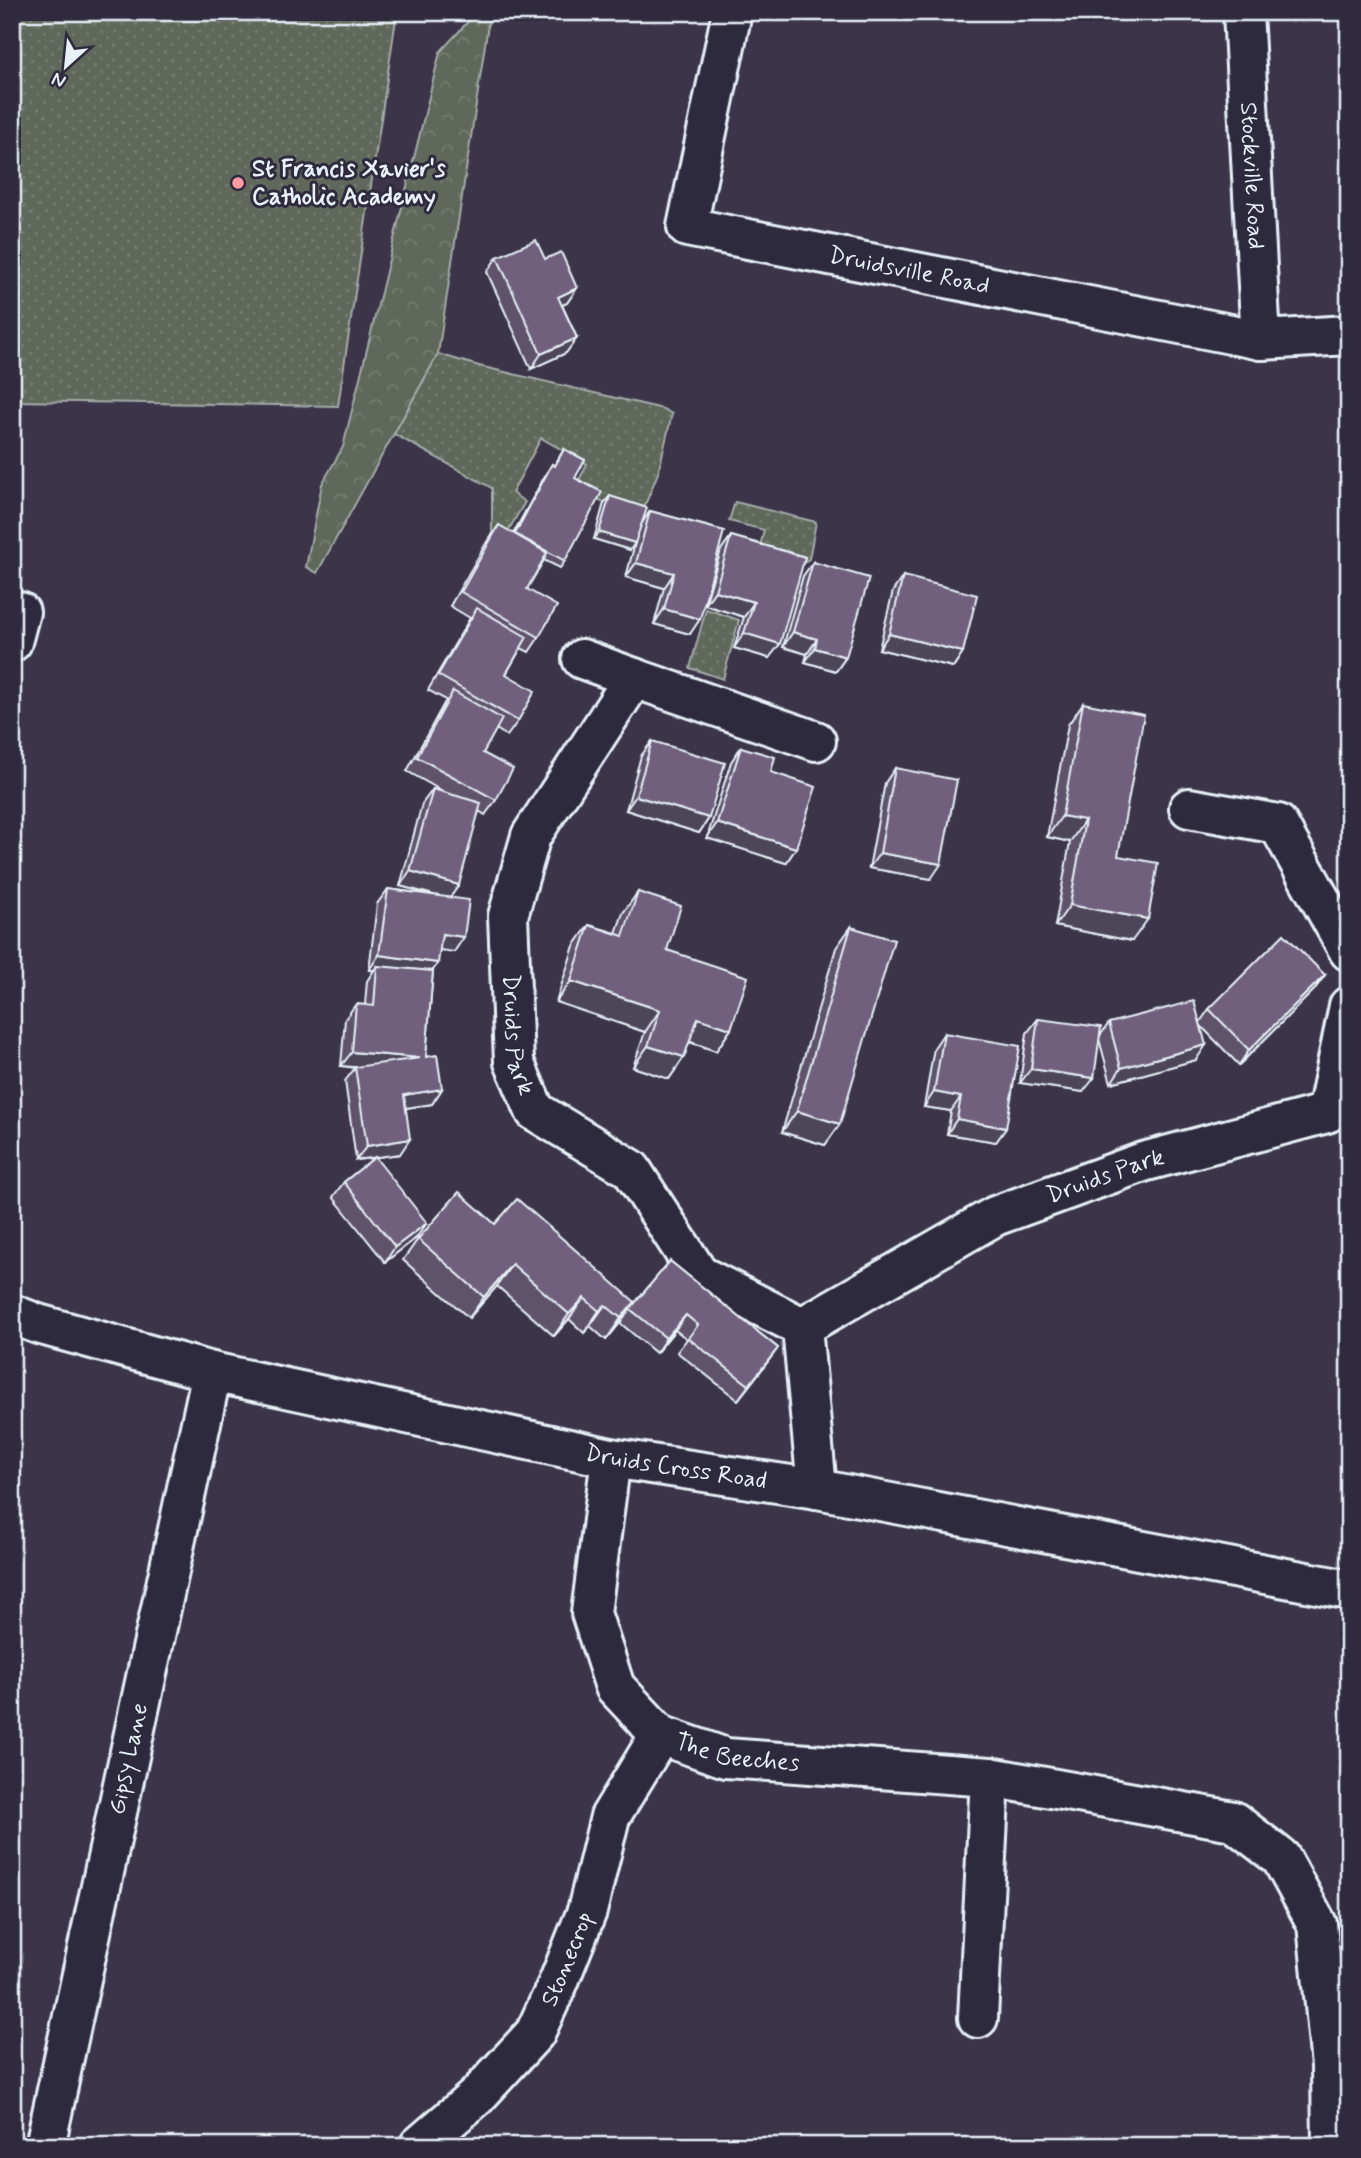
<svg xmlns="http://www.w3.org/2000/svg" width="1361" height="2158" font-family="Mynerve,sans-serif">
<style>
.green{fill:url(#green-dots);stroke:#a4aca9;stroke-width:2}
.forest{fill:url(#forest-crowns);stroke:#a4aca9;stroke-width:2}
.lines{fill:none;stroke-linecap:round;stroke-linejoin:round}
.minor-casing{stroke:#e8f1f8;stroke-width:44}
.minor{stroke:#2f2a3d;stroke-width:38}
.wall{fill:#5f536c;stroke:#e8f1f8;stroke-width:2}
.shaded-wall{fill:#4e4458;stroke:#e8f1f8;stroke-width:2}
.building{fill:#6f617d;stroke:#e8f1f8;stroke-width:2}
.poi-dot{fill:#ff9aa2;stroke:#2f2a3d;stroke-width:2.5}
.labels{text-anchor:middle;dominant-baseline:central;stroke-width:6;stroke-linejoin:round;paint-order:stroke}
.poi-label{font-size:24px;font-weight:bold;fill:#e8f1f8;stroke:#2f2a3d;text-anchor:start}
.street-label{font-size:24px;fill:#e8f1f8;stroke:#2f2a3d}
</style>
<defs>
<pattern id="green-dots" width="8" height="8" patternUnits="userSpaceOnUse" patternTransform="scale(1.75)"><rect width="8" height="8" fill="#5f675a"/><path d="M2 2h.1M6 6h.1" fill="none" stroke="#767d72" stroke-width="1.8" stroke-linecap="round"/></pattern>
<pattern id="forest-crowns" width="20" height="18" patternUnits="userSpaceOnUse" patternTransform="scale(1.75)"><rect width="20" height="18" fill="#5f675a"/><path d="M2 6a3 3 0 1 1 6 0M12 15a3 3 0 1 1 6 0" fill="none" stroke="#767d72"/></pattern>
</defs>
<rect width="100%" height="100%" fill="#3c354a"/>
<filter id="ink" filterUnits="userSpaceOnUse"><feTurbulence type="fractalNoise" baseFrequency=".0143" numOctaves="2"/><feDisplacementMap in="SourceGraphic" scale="14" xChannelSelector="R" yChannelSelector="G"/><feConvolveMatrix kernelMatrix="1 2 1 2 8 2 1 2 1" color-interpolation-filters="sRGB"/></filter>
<g filter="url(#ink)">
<!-- green -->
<g class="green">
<path d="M12,12h385l-59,394 -326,-5z"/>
<path d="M438,354l41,12 184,43 9,5 -14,59 -17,42 -35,-11 -29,-20 10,-20 -46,-26 -29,55 13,9 -23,39 -10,-6v-47l-98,-54z"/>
<path d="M735,502l81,20 -7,37 -8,5 -43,-9 6,-25 -35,-9z"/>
<path d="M706,609l33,11 -16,59 -33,-11z"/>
</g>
<!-- forest -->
<path class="forest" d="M477,12h13l-52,342 -121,219 -11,-6 16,-83 21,-37 97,-395z"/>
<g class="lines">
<!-- minor casing -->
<g class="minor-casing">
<g id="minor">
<path id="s1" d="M732,12l-45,215 574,113 88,-5"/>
<path id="s2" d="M1243,12l18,328"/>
<path d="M12,642l8,-30"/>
<path d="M582,659l52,19"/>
<path id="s3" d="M816,741l-182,-63 -103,158 -23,80 6,146 21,49 96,58 68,106 103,52 15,162"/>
<path d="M1189,808l89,16 71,127"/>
<path id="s4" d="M12,1314l26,10 174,48 399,86 206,31 532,101"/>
<path id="s5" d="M802,1327l193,-111 148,-54 184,-49 22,-107"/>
<path id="s6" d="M611,1458l-20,155 24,74 45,48 66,23 264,19 -12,241"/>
<path d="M990,1777l243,44 48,37 36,66 14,142 1,80"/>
<path id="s7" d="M45,2146l167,-774"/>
<path id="s8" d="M419,2146l58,-50 58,-63 24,-52 28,-70 23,-94 50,-82"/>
</g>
</g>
<!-- minor -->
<use href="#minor" class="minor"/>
</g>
<!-- wall -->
<g class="wall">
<path d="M497,257l48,2 32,29 -10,15 -5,2 15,33 -11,15 -35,16 -44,-97z"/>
<path d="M564,449l11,29 -10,83 -5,7 -16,-8 -17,29 12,48 -10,15 -8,-4 -15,26 12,47 -11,15 -11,-7 -13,24 13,47 -11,15 -6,-4 -29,87 4,54 -14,-2 -7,21 -7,86 16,32 -10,15 -26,4 -6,46 -24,3 40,81 -31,24 -52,-65 11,-15 30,-24 -18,2 -11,-79 10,-13 -14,-2 4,-47 11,-15 9,1 2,-24 7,-11h-5l8,-66 11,-15 47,6 -35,-9 22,-82 11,-15 11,3 -37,-21 39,-71 -18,-10 42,-72 -20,-12 38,-66 11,-15 14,9 34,-62 5,-8 2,2z"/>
<path d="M610,496l32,27 8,-12 74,20 -34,103 -36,-10 10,-36 -38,-11 9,-34 -5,7 -36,-11 10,-36z"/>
<path d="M731,536l74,21 -36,101 -35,-10 10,-31 -39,-12 16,-55z"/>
<path d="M813,562l33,95 -10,14 -31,-9 2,-8 -24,-7 20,-71z"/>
<path d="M903,576l60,76 -10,15 -74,-18 14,-58z"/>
<path d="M1083,703l35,153 14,85 -77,-15 15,-84 -23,-5 21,-112z"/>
<path d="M652,741l57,77 -10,15 -73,-23 15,-54z"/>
<path d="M741,747l55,101 -10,15 -79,-25 24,-76z"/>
<path d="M895,768l36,111 -62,-11 16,-85z"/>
<path d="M638,892l29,58 64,79 -15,22 -27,-9 -5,15 -15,22 -36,-12 12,-35 -89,-30 18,-56 15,-21 27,8 7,-20z"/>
<path d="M851,927l-11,197 -15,21 -43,-13 54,-184z"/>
<path d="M1325,975l-11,15 -75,75 -38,-39 -5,34 -85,23 -12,-44 -16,53 -63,-9 7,-50 11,-14 61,18 10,-14 91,-1 9,-13z"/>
<path d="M944,1033l62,95 -10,14 -49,-8 4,-23 -27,-4 10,-59z"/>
<path d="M495,1224l135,85 40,-48 108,87 -40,52 -61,-48 10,-13 -12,-9 -19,23 -36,-30 -14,17 -16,-14 -6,7 -15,-14 -15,17 -57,-50 -28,32 -66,-58 15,-21z"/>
</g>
<!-- shaded-wall -->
<g class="shaded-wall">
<path d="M577,288l-10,15 -20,8 11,-14z"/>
<path d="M577,338l-11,15 -35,16 10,-15z"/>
<path d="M599,532l36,11 -5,7 -36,-11z"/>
<path d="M636,563l38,10 -10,15 -38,-11z"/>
<path d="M715,591l39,11 -10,15 -39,-12z"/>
<path d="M664,609l36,10 -10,15 -36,-10z"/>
<path d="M793,632l24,7 -10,15 -24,-7z"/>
<path d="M744,633l36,11 -11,14 -35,-10z"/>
<path d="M889,634l74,18 -10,15 -74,-18z"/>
<path d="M815,648l31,9 -10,14 -31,-9z"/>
<path d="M636,796l73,22 -10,15 -73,-23z"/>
<path d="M1062,816l23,4 -15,22 -23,-5z"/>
<path d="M717,823l79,25 -10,15 -79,-25z"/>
<path d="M880,853l61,11 -10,15 -62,-11z"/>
<path d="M410,871l49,14 -10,14 -49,-13z"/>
<path d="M1070,905l78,14 -16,22 -77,-15z"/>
<path d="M442,934l22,3 -10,15 -22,-3z"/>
<path d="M379,955l59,8 -11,15 -50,-12 -3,4h-5z"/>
<path d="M1325,975l-11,15 -75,75 10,-15z"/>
<path d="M571,981l89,29 -15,22 -89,-30z"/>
<path d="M698,1018l33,11 -15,22 -33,-12z"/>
<path d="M1206,1045l-10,15 -85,23 10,-15z"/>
<path d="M648,1046l36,11 -15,22 -36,-12z"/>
<path d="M352,1052l68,6 -10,14 -69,-6z"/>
<path d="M1031,1069l63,9 -11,14 -63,-9z"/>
<path d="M442,1089l-10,15 -39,6 11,-15z"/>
<path d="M934,1092l27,5 -10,14 -27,-4z"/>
<path d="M797,1111l43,13 -15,21 -43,-13z"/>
<path d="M957,1119l49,9 -10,14 -49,-8z"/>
<path d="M410,1139l-10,15 -44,6 11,-14z"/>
<path d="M427,1223l-11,15 -31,24 10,-15z"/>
<path d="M512,1264l-15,22 -28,32 15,-21z"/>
<path d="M584,1298l-15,21 -15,17 15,-22z"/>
<path d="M635,1302l-15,21 -14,17 15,-22z"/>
<path d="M605,1305l-15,21 -6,7 15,-22z"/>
<path d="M686,1315l-11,15 -19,23 10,-15z"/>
<path d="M778,1348l-11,15 -29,37 11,-15z"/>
</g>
<!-- building -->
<g class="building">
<path d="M536,240l9,19 16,-7 16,36 -19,9 19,41 -36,16 -44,-97z"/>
<path d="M564,449l21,11 -10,18 27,14 -37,69 -50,-27 37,-70 3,2z"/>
<path d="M610,496l37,12 -12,35 -36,-11z"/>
<path d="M650,511l74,20 -24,88 -36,-10 10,-36 -38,-10z"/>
<path d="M499,525l48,28 -20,36 30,17 -18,31 -78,-45z"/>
<path d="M731,536l74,21 -25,87 -36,-11 10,-31 -39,-11z"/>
<path d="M813,562l56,16 -23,79 -31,-9 2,-9 -24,-7z"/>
<path d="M903,576l74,19 -14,57 -74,-18z"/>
<path d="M477,608l50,29 -21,37 29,17 -17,30 -80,-46z"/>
<path d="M453,691l49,28 -19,34 30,16 -17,31 -79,-43z"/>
<path d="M1083,703l61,12 -26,141 40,7 -10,56 -78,-14 15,-85 -23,-4z"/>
<path d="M652,741l73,22 -16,55 -73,-22z"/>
<path d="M741,747l34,10 -4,15 45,15 -20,61 -79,-25z"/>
<path d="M895,768l62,12 -16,84 -61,-11z"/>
<path d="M433,789l48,14 -22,82 -49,-14z"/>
<path d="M388,889l81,11 -5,37 -22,-3 -4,29 -59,-8z"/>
<path d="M638,892l43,14 -14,44 81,27 -17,52 -33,-11 -14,39 -36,-11 12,-36 -89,-29 18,-56 34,11z"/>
<path d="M851,927l43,13 -54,184 -43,-13z"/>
<path d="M1284,934l41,41 -76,75 -40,-41z"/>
<path d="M377,966l56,5 -7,86 11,-2 5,34 -38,6 6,44 -43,7 -12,-79 65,-9 -68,-6 4,-48 18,2z"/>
<path d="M1194,1001l12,44 -85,23 -12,-45z"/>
<path d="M1038,1019l63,8 -7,51 -63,-9z"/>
<path d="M944,1033l76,13 -14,82 -49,-9 4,-22 -27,-5z"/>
<path d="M375,1157l52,66 -32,24 -51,-65z"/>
<path d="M459,1192l36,32 22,-25 118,103 -14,16 -16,-13 -6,6 -15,-13 -15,16 -57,-50 -28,33 -66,-58z"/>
<path d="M670,1261l108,87 -29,37 -61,-47 10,-13 -12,-10 -20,23 -36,-29z"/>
</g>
</g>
<!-- markers -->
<circle class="poi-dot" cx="238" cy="183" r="7"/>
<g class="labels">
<!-- poi labels -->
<g class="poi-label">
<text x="252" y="169">St Francis Xavier's<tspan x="252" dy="28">Catholic Academy</tspan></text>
</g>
<!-- street labels -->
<g class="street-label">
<text stroke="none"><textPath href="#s2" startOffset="164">Stockville Road</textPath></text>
<text stroke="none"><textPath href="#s1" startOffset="446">Druidsville Road</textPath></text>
<text stroke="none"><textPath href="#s3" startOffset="584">Druids Park</textPath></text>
<text stroke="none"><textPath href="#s5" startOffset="340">Druids Park</textPath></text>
<text stroke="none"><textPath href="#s4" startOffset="682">Druids Cross Road</textPath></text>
<text stroke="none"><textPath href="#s6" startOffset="380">The Beeches</textPath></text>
<text stroke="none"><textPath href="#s7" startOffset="396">Gipsy Lane</textPath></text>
<text stroke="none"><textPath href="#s8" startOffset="243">Stonecrop</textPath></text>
</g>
</g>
<!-- margin -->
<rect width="1361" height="2158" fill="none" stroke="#2f2a3d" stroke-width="42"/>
<rect x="21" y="21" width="1319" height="2116" fill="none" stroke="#e8f1f8" stroke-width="2.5" filter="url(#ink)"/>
<!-- north arrow -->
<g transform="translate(66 66) rotate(207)" stroke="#2f2a3d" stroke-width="5" paint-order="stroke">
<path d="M0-5L12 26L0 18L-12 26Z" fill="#e8f1f8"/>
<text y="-10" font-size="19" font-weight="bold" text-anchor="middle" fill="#e8f1f8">N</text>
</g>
</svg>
